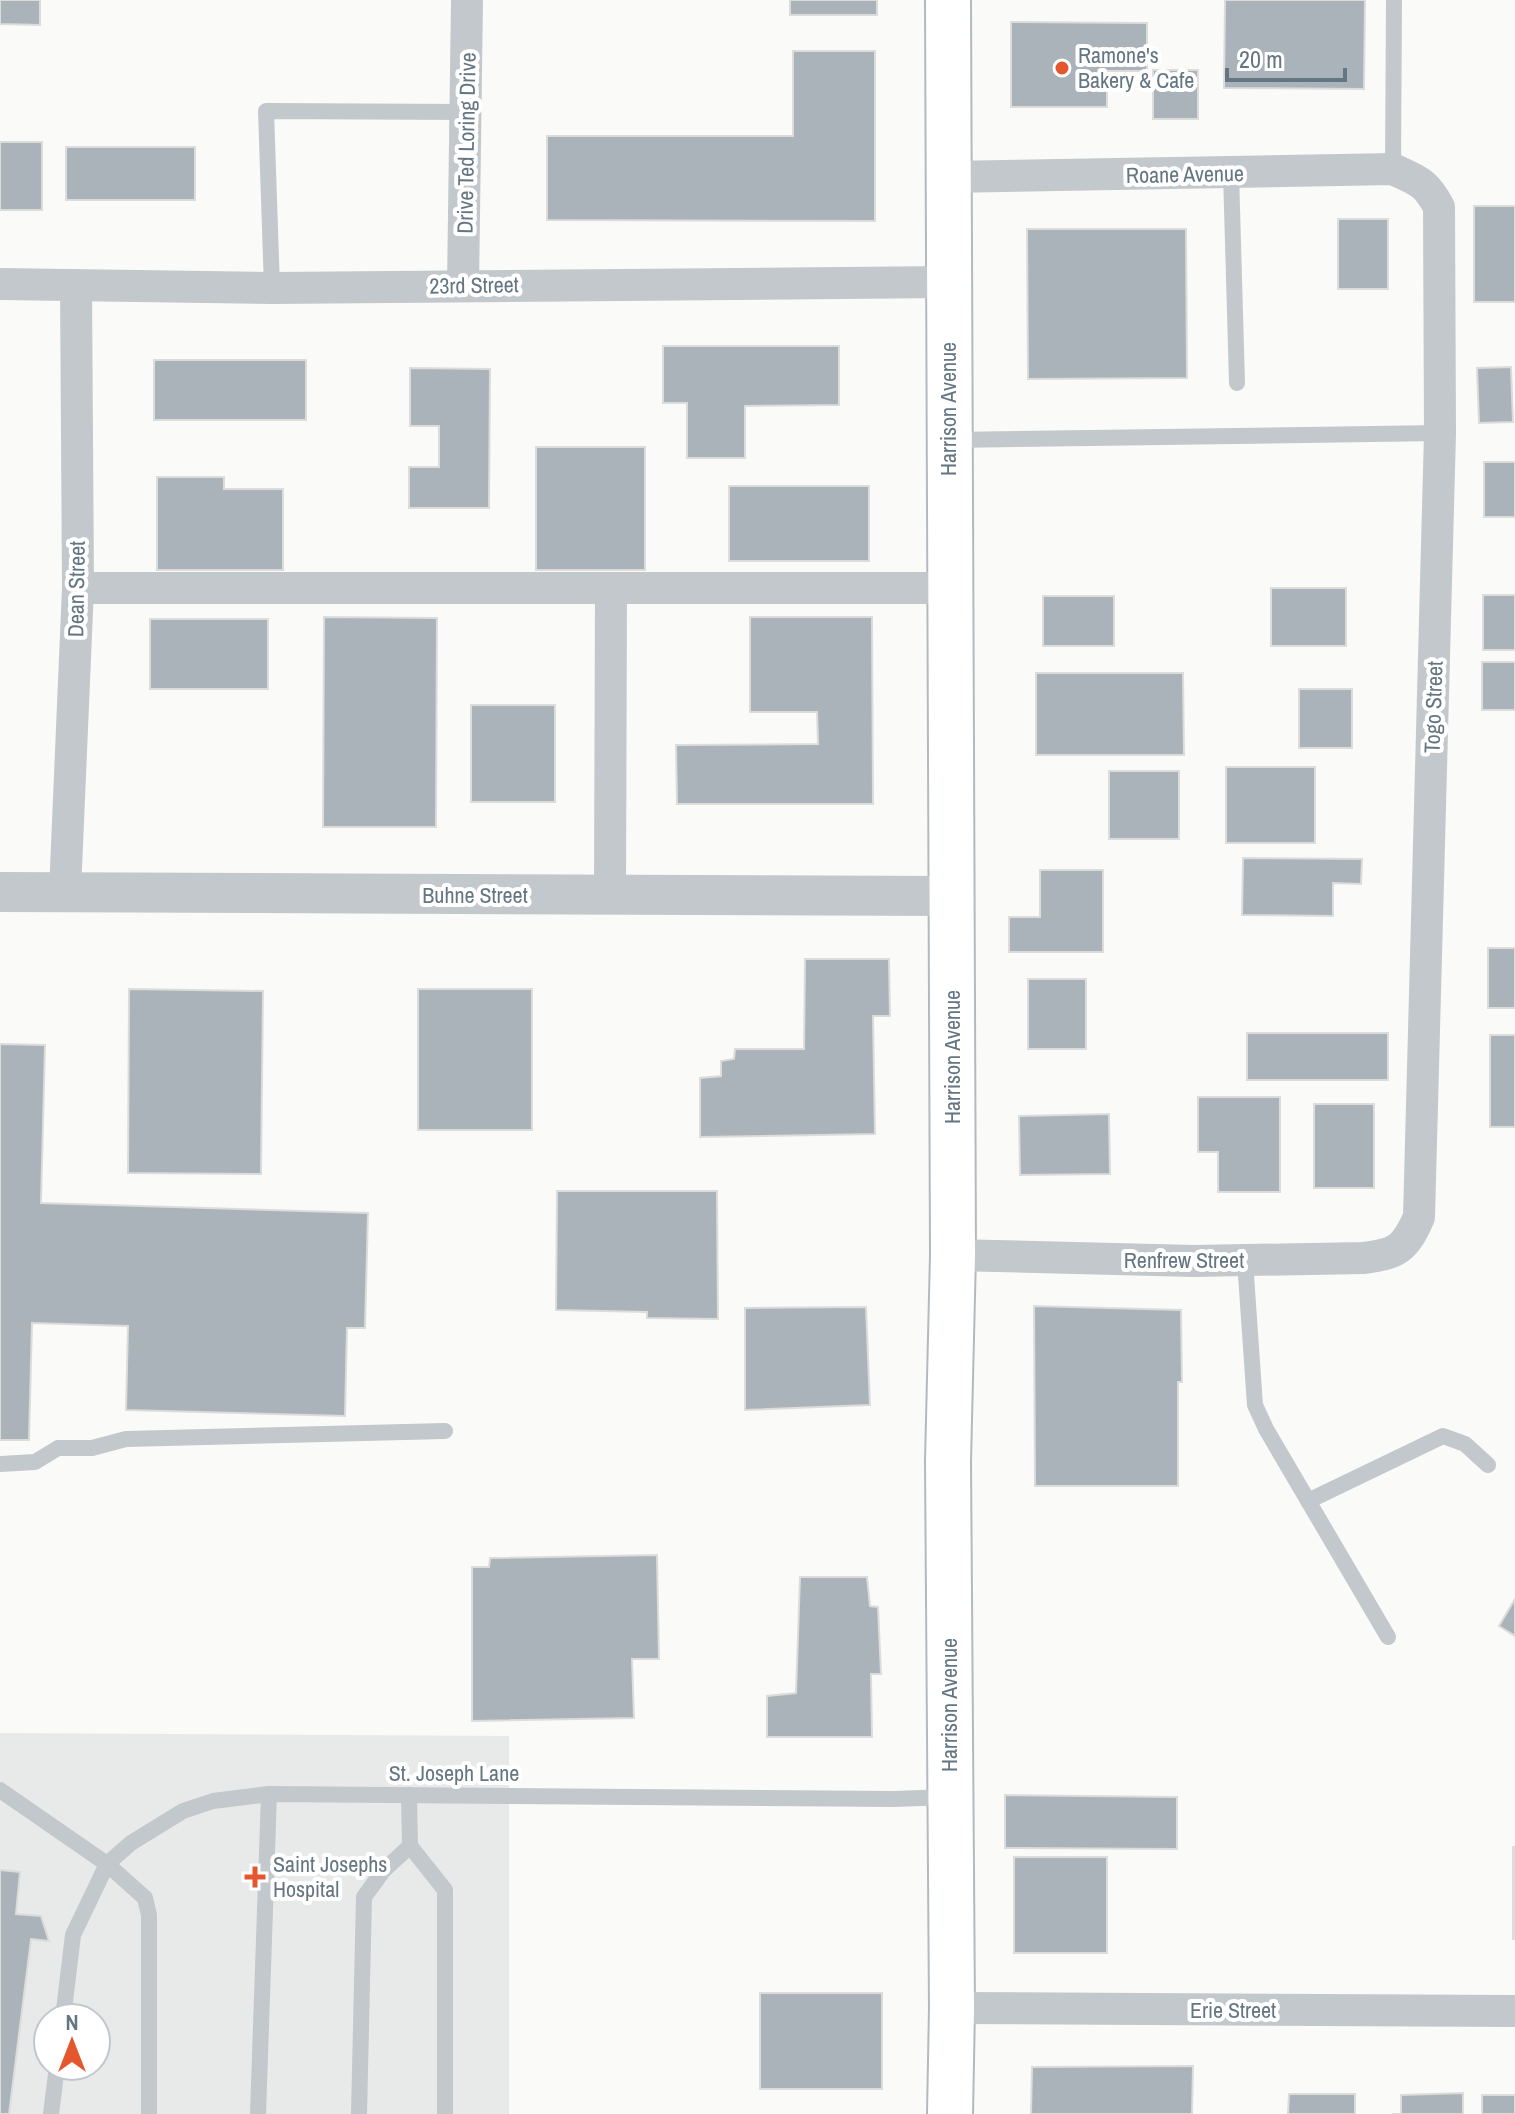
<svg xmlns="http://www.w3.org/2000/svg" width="1515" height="2114" font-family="'Archivo Narrow',sans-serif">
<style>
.built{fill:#e8e9e9;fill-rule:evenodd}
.building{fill:#aab3b9;stroke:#dcdcda;stroke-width:2}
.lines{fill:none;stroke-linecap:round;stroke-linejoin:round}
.secondary-casing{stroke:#b3babf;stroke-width:48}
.service{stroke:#c3c8cc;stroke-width:16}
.minor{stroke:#c3c8cc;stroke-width:32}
.tertiary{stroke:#c3c8cc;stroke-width:40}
.secondary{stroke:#fff;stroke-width:44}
.poi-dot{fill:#e4572e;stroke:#fff;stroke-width:3}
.labels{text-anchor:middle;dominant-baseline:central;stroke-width:8;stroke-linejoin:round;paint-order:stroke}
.poi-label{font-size:22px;fill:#657683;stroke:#fff;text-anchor:start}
.street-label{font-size:22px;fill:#657683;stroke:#fff}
</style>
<rect width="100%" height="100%" fill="#fafaf8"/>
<!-- built -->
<path class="built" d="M0,1733l509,3v378h-509zM48,2018h48v48h-48z"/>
<!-- building -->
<g class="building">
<path d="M0,0h40v25l-40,-1z"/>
<rect x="790" y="0" width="87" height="15"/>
<path d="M1225,0h140l-1,89 -140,-1z"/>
<path d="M1011,22l136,1v48h-40v36h-96z"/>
<path d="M793,51h82v170l-328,-1v-84h246z"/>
<rect x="1153" y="70" width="45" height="49"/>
<rect x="0" y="142" width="42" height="68"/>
<rect x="66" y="147" width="129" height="53"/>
<rect x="1474" y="206" width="41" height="96"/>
<rect x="1338" y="219" width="50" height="70"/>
<path d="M1027,229h159l1,149 -159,1z"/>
<path d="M663,346h176v59l-94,1v52h-58v-55h-24z"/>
<rect x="154" y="360" width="152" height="60"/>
<path d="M1511,367l2,55 -34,1 -2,-55z"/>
<path d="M410,368l80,1 -1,139h-80v-41h30v-41h-29z"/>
<rect x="536" y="447" width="109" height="123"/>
<rect x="1484" y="462" width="31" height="55"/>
<path d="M157,477h67v12h59v81h-126z"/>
<rect x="729" y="486" width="140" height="75"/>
<rect x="1271" y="588" width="75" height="58"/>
<rect x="1483" y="595" width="32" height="55"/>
<rect x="1043" y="596" width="71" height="50"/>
<path d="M324,617l113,1 -1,209h-113z"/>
<path d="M750,617h122l1,187h-196l-1,-59 142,-1 -1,-32h-67z"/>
<rect x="150" y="619" width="118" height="70"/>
<rect x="1482" y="662" width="33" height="48"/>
<path d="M1036,673h147l1,82h-148z"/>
<rect x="1299" y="689" width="53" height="59"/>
<rect x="471" y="705" width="84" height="97"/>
<rect x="1226" y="767" width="89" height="76"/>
<rect x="1109" y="771" width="70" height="68"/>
<path d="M1243,858l119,1 -1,25 -28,-1v33l-91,-1z"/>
<path d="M1040,870h63v82h-94v-35h31z"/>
<rect x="1488" y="948" width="27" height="60"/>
<path d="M805,959h84l1,57h-17l2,118 -175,3v-59l21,-2v-15l13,-2 1,-10h69z"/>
<rect x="1028" y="979" width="58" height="70"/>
<path d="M129,989l134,2 -2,183 -133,-1z"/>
<rect x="418" y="989" width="114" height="141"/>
<rect x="1247" y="1033" width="141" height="47"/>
<rect x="1490" y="1035" width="25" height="92"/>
<path d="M0,1044l45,1 -4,158 327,10 -3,115h-18l-2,88 -219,-6 2,-84 -96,-3 -3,117h-29z"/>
<path d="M1198,1097h82v95h-62v-40h-20z"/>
<rect x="1314" y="1104" width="60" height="84"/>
<path d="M1109,1114l1,60 -90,1 -1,-59z"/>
<path d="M557,1191h160l1,128 -71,-1v-6l-91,-2z"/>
<path d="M1034,1306l147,4 1,72h-4v104h-143z"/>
<path d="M866,1307l4,98 -125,5v-102z"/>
<path d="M657,1555l2,104h-27l2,59 -162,3v-154h17l1,-9z"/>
<path d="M800,1577h67l3,29 8,1 3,67h-10l1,63h-105v-41l29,-3z"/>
<path d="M1515,1599v37l-16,-10z"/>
<path d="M1005,1795l172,2v52l-172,-1z"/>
<rect x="1513" y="1847" width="2" height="92"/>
<rect x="1014" y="1857" width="93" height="96"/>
<path d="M0,1870l20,2 -4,42 25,2 8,25 -18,-2 -22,175h-9z"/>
<rect x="760" y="1993" width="122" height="96"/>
<path d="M1193,2066l-1,48h-161l1,-47z"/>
<path d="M1463,2093v21h-71h9v-19z"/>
<path d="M1289,2094h66v20h-67z"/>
<rect x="1482" y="2095" width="33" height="19"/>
</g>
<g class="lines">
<!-- secondary casing -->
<g class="secondary-casing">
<path id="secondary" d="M948,0l5,1255 -5,206 4,547 -2,106"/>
</g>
<!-- service -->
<g class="service">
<path d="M1393,169l1,-169"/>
<path d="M1231,173l6,210"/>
<path d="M272,288l-6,-177 201,1"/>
<path d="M950,440l490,-7"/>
<path d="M1245,1261l10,144 11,24 122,208"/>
<path d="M0,1464l35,-2 23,-14h34l34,-9 319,-8"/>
<path d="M1308,1501l135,-65 22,8 23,21"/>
<path d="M0,1790l107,74 38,34 4,17v199"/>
<path d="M409,1795l1,51 35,44v224"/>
<path d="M63,2018l10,-83 34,-71 24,-21 52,-32 30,-10 56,-7 625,5 55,-2"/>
<path d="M51,2114l6,-48"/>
<path d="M258,2114l11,-320"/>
<path d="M359,2114l5,-217 19,-26 27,-25"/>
</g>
<!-- minor -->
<g class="minor">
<path d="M948,177l445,-8c25,12 32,12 46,38l1,226 -21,784c-14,32 -22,37 -56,41l-169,3 -241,-6"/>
<path d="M0,284l272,4 676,-6"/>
<path d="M463,286l4,-286"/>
<path d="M78,588h871"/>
<path d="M65,892l13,-304 -2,-303"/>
<path d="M610,895l1,-307"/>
<path d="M952,2008l563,3"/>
</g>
<!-- tertiary -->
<path class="tertiary" d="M0,892l951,4"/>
<!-- secondary -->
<use href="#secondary" class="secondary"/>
</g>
<!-- markers -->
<g class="poi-dot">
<circle cx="1062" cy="68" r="8"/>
<path d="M251 1865h8v8h8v8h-8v8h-8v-8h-8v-8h8z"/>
</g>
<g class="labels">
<!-- poi labels -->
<g class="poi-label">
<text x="1078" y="55">Ramone's<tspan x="1078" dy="25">Bakery &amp; Cafe</tspan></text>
<text x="273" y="1864">Saint Josephs<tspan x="273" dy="25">Hospital</tspan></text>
</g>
<!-- street labels -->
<g class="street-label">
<text transform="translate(466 143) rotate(-89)">Drive Ted Loring Drive</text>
<text transform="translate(1185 174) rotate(-1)">Roane Avenue</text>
<text transform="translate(474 285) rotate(-1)">23rd Street</text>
<text transform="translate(948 409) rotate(-90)">Harrison Avenue</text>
<text transform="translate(76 589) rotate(-89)">Dean Street</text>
<text transform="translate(1433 707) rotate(-88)">Togo Street</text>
<text x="475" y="895">Buhne Street</text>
<text transform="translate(952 1057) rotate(-90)">Harrison Avenue</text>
<text x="1184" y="1260">Renfrew Street</text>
<text transform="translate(949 1705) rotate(-90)">Harrison Avenue</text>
<text x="454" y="1773">St. Joseph Lane</text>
<text x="1233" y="2010">Erie Street</text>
</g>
</g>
<!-- north arrow -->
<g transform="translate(72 2042)"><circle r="38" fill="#ffffff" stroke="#c1c8cd" stroke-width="2"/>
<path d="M0-6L14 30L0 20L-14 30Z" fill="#e4572e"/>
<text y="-12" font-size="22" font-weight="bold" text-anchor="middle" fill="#657683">N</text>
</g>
<!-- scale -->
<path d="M1227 68v12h118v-12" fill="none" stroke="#657683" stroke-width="4"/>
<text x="1239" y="68" font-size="24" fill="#657683" stroke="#ffffff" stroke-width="6" paint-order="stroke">20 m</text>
</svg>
